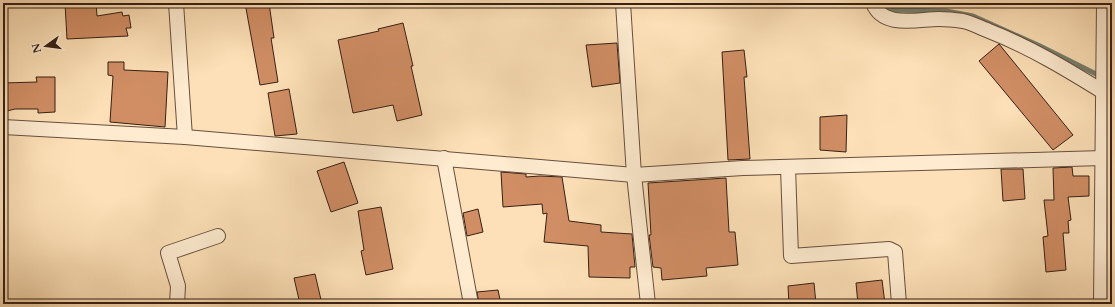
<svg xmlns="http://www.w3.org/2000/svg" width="1115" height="307" font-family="Cardo,serif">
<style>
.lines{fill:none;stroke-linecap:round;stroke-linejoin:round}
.stream{stroke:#767e6e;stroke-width:5}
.building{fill:#d18e65;stroke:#351f15}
.minor-casing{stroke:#674f3e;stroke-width:16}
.tertiary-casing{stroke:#674f3e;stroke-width:20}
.minor{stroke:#feebd0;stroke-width:14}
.tertiary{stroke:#feebd0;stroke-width:18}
</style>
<rect width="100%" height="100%" fill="#fde0b7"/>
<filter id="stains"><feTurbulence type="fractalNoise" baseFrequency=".005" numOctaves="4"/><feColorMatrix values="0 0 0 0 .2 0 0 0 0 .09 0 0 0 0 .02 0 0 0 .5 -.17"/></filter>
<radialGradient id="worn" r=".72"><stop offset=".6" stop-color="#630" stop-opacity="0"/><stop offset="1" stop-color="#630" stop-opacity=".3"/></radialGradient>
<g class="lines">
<!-- stream -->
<path class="stream" d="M884,3l8,7 54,1 27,5 67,30 62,31"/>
</g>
<!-- building -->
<g class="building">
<path d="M65,3h31l1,13 25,-4 1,4 6,-1 2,13h-5l2,8 -61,3z"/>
<path d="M245,3h24l5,35h-3l7,44 -18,3z"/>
<path d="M403,23l10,43h-2l11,49 -25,6 -4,-16 -40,8 -15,-73 41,-9 -1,-2z"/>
<path d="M617,43l3,40 -28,4 -6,-42z"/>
<path d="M999,44l74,91 -20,15 -74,-89z"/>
<path d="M744,50l3,27h-3l6,82 -22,1 -6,-108z"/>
<path d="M108,62h16v8l44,2 -3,55 -55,-5 3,-46 -5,-1z"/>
<path d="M36,77h19v35l-17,1v-4h-23l-12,3v-29l34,-1z"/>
<path d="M289,89l8,45 -22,2 -7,-43z"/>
<path d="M847,115l-1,37 -26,-2v-33z"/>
<path d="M344,162l14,41 -27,9 -14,-41z"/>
<path d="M1072,167l1,9h16v20l-21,1 3,23 -3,1 1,12h-6l3,37 -20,2 -3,-35 5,-1 -4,-36h10l-1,-32z"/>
<path d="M1001,169h22l2,30 -22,2z"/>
<path d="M501,172l25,2v3l14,-1 22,1 7,44 32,4v7l31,2 3,33h-5v11l-41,-1 -1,-31 -44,-4 3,-29 -4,1 -1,-10 -39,3z"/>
<path d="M726,178l3,54h6l3,33 -32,3 1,8 -45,4 -1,-12 -8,-1 -4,-32h2l-3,-52z"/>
<path d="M381,207l12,62 -27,6 -5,-24 3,-1 -6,-39z"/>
<path d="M478,209l5,23 -16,4 -4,-23z"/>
<path d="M315,274l7,30h-22l-6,-26z"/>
<path d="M882,280l3,24h-27l-2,-21z"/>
<path d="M814,283l2,21h-27l-1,-18z"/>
<path d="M498,290l3,14h-22l-2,-12z"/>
</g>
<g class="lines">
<!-- minor casing -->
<g class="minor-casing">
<g id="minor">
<path d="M176,3l9,134"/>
<path d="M623,3l11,172 14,129"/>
<path d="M873,3c10,26 45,16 66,16 7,0 17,1 24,2 9,2 18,7 26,10 41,16 79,39 116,62h7"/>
<path d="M3,127l182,10 449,38 109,-7 360,-10"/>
<path d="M444,158l27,146"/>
<path d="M788,167l3,89 98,-7 6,3 4,52"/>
<path d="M177,304l1,-18 -10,-33 50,-17"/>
</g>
</g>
<!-- tertiary casing -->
<g class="tertiary-casing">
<path id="tertiary" d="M1103,304l3,-301"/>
</g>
<!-- minor -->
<use href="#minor" class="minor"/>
<!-- tertiary -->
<use href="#tertiary" class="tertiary"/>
</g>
<!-- margin -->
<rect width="1115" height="307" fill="none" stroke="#fde0b7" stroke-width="16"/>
<rect x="4" y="4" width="1107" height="299" fill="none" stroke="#351f15" stroke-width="2"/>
<rect x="8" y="8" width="1099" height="291" fill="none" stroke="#351f15"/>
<!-- north arrow -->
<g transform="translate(46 46) rotate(256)" stroke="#feebd0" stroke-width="3" paint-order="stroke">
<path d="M0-3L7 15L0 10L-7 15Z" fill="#351f15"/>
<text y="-6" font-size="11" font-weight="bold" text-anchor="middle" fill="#351f15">N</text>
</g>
<rect width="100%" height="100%" filter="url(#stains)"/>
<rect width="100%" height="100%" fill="url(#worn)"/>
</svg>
